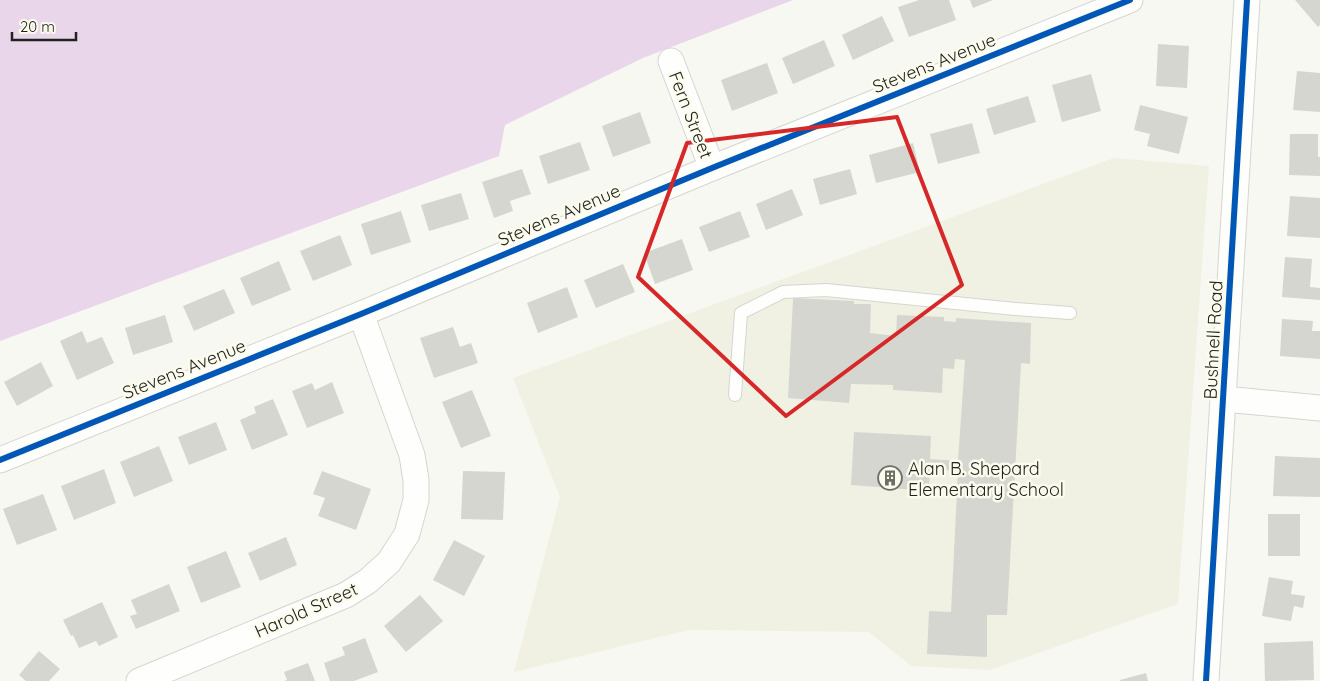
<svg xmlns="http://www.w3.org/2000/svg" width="1320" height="681" font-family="Quicksand,sans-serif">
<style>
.built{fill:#f0f1e2}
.green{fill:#ead6eb}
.building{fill:#d6d6d0}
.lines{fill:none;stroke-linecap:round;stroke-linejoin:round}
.lane-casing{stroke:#d5d5d0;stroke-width:14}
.street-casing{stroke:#d5d5d0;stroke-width:27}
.lane{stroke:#fefefd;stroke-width:12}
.street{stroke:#fefefd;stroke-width:25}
.cycleway-casing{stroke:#fcfcee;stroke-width:9}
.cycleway{stroke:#0057b8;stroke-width:6}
.marked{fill:none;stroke:#d62828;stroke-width:4;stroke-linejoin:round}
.labels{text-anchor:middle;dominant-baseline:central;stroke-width:5;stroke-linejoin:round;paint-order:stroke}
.street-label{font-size:18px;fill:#22231e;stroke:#fcfcee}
.poi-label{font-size:18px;fill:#22231e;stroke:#fcfcee;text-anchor:start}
</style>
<rect width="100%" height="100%" fill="#f8f8f2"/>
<!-- built -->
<path class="built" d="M1114,158l95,8 -31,438 -188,66 -79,-4 -42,-34 -180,-2 -175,42 46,-175 -47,-119z"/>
<!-- green -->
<path class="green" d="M0,0h793l-150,58 -138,67 -6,31 -499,185z"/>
<!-- building -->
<g class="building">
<path d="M919,0h30l7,20 -47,17 -11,-30z"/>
<path d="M970,0h23l-20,8z"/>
<path d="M1295,0h25v25l-2,2z"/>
<path d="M882,16l12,25 -41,19 -11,-25z"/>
<path d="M824,40l11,26 -42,18 -11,-26z"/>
<path d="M1158,44l31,2 -2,42 -31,-2z"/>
<path d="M767,63l11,30 -46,18 -11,-31z"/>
<path d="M1297,71l23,2v39l-27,-2z"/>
<path d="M1091,74l10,37 -39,11 -10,-37z"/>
<path d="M1028,96l8,26 -42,13 -8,-26z"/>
<path d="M1140,105l48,12 -9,37 -32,-8 3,-12 -16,-4z"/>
<path d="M640,112l11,31 -38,14 -11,-31z"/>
<path d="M972,123l8,30 -42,11 -8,-30z"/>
<path d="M1290,134h28v23h2v19l-31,-1z"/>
<path d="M580,142l10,28 -42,14 -9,-28z"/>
<path d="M913,143l7,29 -44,11 -7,-28z"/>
<path d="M522,169l9,25 -21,7 3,10 -19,7 -12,-36z"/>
<path d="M850,169l7,25 -37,11 -7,-26z"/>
<path d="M792,189l11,26 -37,15 -10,-26z"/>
<path d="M461,193l8,26 -40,12 -8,-26z"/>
<path d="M1290,196l30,2v40l-33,-2z"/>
<path d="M401,211l10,31 -40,13 -10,-31z"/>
<path d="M740,211l10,26 -41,15 -10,-25z"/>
<path d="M340,235l12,30 -39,16 -13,-30z"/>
<path d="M682,239l11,31 -38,14 -11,-31z"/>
<path d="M1285,257l27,2 -2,28 10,1v12l-38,-3z"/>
<path d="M279,261l12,29 -39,16 -12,-28z"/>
<path d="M623,264l12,28 -39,16 -12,-28z"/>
<path d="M567,287l11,30 -40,16 -11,-30z"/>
<path d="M224,289l11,24 -41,18 -11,-25z"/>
<path d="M793,298l61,3v3h17l-1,29 26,3 1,-21 47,2v4l12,1v-4l75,5 -1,41 -9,-1 -14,252h-20v42l-60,-3 2,-43 22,1 7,-141 -28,-2 -1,22 -78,-6 3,-53 77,4 -1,23 28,2 7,-101 -10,-1 -1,10 -11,-1 -1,25 -49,-3v-5l-42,-1 -2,19 -61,-5z"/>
<path d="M165,315l8,27 -40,13 -8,-27z"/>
<path d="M1282,319l31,2 -1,10h8v28l-40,-3z"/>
<path d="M453,327l7,20 11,-4 7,20 -44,15 -14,-40z"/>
<path d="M82,331l5,12 15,-6 12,26 -37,17 -17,-39z"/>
<path d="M41,362l12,24 -36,20 -13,-24z"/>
<path d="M332,382l12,31 -37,15 -15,-37 20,-8 3,7z"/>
<path d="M472,390l19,46 -30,12 -19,-46z"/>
<path d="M273,399l15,36 -36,15 -12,-30 16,-7 -2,-6z"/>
<path d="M216,422l11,28 -38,15 -11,-28z"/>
<path d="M159,446l14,35 -39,16 -14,-35z"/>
<path d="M1275,456l45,2v39l-47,-1z"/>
<path d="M104,469l12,34 -42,17 -13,-34z"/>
<path d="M322,471l49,18 -15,41 -38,-14 7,-18 -12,-4z"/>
<path d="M463,471l42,1 -2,48 -42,-1z"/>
<path d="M43,494l14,36 -40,15 -14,-36z"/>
<rect x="1268" y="514" width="32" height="42"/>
<path d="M286,537l11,28 -37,16 -12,-28z"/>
<path d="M454,540l31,16 -21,40 -31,-16z"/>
<path d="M226,551l15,36 -40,16 -14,-36z"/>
<path d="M1269,577l24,4 -2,13 14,2 -2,12 -9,-2 -3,15 -29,-5z"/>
<path d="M169,584l11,27 -44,18 -6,-13 7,-2 -6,-14z"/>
<path d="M420,595l23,26 -37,31 -22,-26z"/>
<path d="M102,602l16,35 -19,9 -3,-5 -17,7 -6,-13 -2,1 -8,-16z"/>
<path d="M365,638l13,34 -24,9h-24l-6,-18 21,-8 -3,-8z"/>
<path d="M1313,641l1,39 -49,1 -1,-38z"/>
<path d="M39,651l21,18 -11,12h-23l-7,-6z"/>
<path d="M308,663l7,18h-31l3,-1 -3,-8z"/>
<path d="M1146,673l2,8h-28v-1z"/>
</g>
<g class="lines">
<!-- lane casing -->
<g class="lane-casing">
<path id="lane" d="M735,395l6,-82 42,-21 43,-2 189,19 55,4"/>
</g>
<!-- street casing -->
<g class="street-casing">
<g id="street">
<path d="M671,61l41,107"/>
<path d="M1224,399l96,9"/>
<path d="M0,460l361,-146 351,-146 418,-168"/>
<path d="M139,681l207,-86 22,-14 21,-19 18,-28 9,-34v-20l-4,-25 -51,-141"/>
<path d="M1206,681l41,-681"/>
</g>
</g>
<!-- lane -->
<use href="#lane" class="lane"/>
<!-- street -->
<use href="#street" class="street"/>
<!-- cycleway casing -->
<g class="cycleway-casing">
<g id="cycleway">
<path d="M0,460l361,-146 351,-146 418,-168"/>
<path d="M1206,681l41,-681"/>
</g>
</g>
<!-- cycleway -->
<use href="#cycleway" class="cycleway"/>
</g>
<!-- marked area -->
<path class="marked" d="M897,117l65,168 -176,131 -148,-139 49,-134z"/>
<!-- icons -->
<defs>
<g id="building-ring" transform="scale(1.25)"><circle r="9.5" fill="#fcfcee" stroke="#6d6e68" stroke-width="1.5"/><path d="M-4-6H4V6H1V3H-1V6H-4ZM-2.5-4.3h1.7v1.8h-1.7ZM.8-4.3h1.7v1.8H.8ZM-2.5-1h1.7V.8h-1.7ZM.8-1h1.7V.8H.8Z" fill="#6d6e68"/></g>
</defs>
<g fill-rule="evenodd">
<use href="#building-ring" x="890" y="478"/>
</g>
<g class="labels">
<!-- street labels -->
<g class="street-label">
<text transform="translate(934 63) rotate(-22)">Stevens Avenue</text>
<text transform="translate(691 115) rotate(69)">Fern Street</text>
<text transform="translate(559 215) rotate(-23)">Stevens Avenue</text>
<text transform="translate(1213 340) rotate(-87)">Bushnell Road</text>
<text transform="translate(184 369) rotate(-22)">Stevens Avenue</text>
<text transform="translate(306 610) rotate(-24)">Harold Street</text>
</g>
<!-- poi labels -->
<g class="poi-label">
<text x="908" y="468">Alan B. Shepard<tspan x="908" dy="21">Elementary School</tspan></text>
</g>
</g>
<!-- scale -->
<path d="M12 32v8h64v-8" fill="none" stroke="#22231e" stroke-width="2.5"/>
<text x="20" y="32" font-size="15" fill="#22231e" stroke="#fcfcee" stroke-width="4" paint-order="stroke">20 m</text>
</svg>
